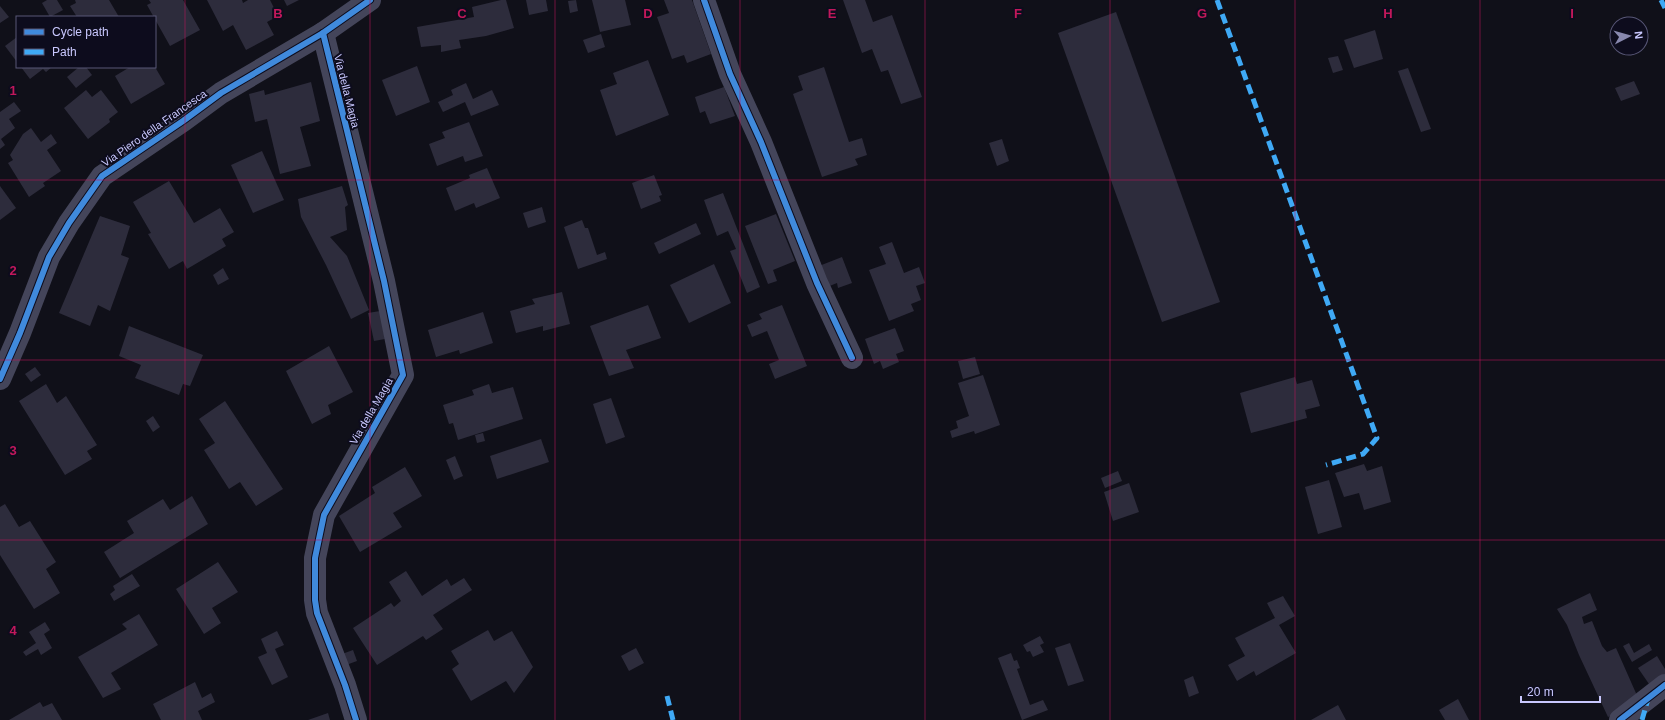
<svg xmlns="http://www.w3.org/2000/svg" width="1665" height="720" font-family="Arial,sans-serif">
<style>
.building{fill:#2d2c3c}
.lines{fill:none;stroke-linecap:round;stroke-linejoin:round}
.street{stroke:#44455a;stroke-width:22}
.quiet{stroke:#3fa9f5;stroke-width:5;stroke-dasharray:10 5;stroke-linecap:butt}
.cycleway-casing{stroke:#0d0c1d;stroke-width:8}
.cycleway{stroke:#408adc;stroke-width:6}
.grid{fill:none;stroke:#c2185b;stroke-width:1;stroke-opacity:0.55}
.labels{text-anchor:middle;dominant-baseline:central;stroke-width:4;stroke-linejoin:round;paint-order:stroke}
.street-label{font-size:11px;fill:#c9c8fe;stroke:#0d0c1d}
.grid-label{font-size:13px;text-anchor:middle;font-weight:bold;fill:#c2185b;stroke:#0d0c1d;stroke-width:4;stroke-linejoin:round;paint-order:stroke}
</style>
<rect width="100%" height="100%" fill="#101019"/>
<!-- building -->
<g class="building">
<path d="M47,0h10l6,10 -13,7 -8,-14z"/>
<path d="M75,0h34l10,17h-42l-7,-11 6,-3z"/>
<path d="M149,0h34l17,30 -30,16 -23,-41 4,-2z"/>
<path d="M207,0h35l1,3 5,-3h22l8,16 -11,6 7,13 -28,15 -13,-25 -10,6z"/>
<path d="M284,0h15l-12,6z"/>
<path d="M501,0h5l8,28 -28,8 -27,4 2,8 -20,4v-7l-20,2 -4,-20 57,-10 -2,-10z"/>
<path d="M526,0h20l2,11 -19,4z"/>
<path d="M576,0l2,11 -8,2 -2,-12z"/>
<path d="M592,0h33l6,25 -31,7z"/>
<path d="M664,0h28l19,54 -24,9 -3,-8 -12,4 -15,-42 12,-4z"/>
<path d="M843,0h22l8,22 19,-7 30,82 -21,7 -13,-34 -7,2 -9,-23 -10,4z"/>
<path d="M0,6l9,11 -9,6z"/>
<path d="M1116,12l104,290 -58,20 -104,-289z"/>
<path d="M1375,30l8,29 -29,9 -10,-28z"/>
<path d="M601,34l4,13 -17,6 -5,-13z"/>
<path d="M17,37v25l-12,-16z"/>
<path d="M1338,56l5,14 -10,3 -5,-15z"/>
<path d="M648,60l21,55 -53,21 -16,-46 17,-6 -4,-11z"/>
<path d="M417,66l13,36 -34,14 -14,-36z"/>
<path d="M21,67h31l-6,5 -3,-3 -13,10z"/>
<path d="M79,67h7l6,8 -16,13 -9,-11z"/>
<path d="M130,67h25l10,17 -34,20 -16,-28z"/>
<path d="M824,67l25,75 13,-4 5,17 -12,4 3,6 -36,12 -29,-83 10,-4 -5,-14z"/>
<path d="M1408,68l23,61 -10,3 -23,-61z"/>
<path d="M1634,81l6,13 -19,7 -6,-13z"/>
<path d="M311,82l9,39 -20,6 11,39 -31,8 -13,-55 -12,3 -6,-28 15,-4 1,5z"/>
<path d="M466,83l7,16 19,-9 7,15 -28,11 -6,-14 -22,10 -5,-10 15,-7 -2,-5z"/>
<path d="M724,87l11,29 -25,8 -5,-13 -5,2 -5,-16z"/>
<path d="M86,90l6,7 9,-7 17,22 -9,7 1,3 -22,17 -24,-31z"/>
<path d="M14,102l7,9 -12,8 6,9 -14,11 4,6 -5,4v-37z"/>
<path d="M469,122l14,34 -18,6 -2,-6 -26,10 -8,-22 16,-6 -3,-6z"/>
<path d="M31,128l10,14 10,-8 6,9 -10,7 14,21 -18,12 2,3 -16,11 -21,-34 5,-3 -3,-5 13,-21z"/>
<path d="M1002,139l7,22 -12,5 -8,-23z"/>
<path d="M262,151l22,49 -31,13 -22,-48z"/>
<path d="M487,168l13,30 -24,10 -2,-5 -19,8 -9,-23 24,-10 -1,-3z"/>
<path d="M654,175l8,20 -3,1 2,5 -20,8 -9,-26z"/>
<path d="M169,181l25,42 26,-15 14,24 -12,7 4,7 -39,23 -4,-8 -14,8 -21,-35 3,-1 -18,-31z"/>
<path d="M0,186l16,22 -16,12z"/>
<path d="M342,186l6,19 -3,2 2,23 -17,7 17,19 22,54 -18,9 -25,-54 -25,-48 -3,-18z"/>
<path d="M723,193l37,94 -13,6 -17,-42 6,-2 -8,-18 -11,5 -13,-36z"/>
<path d="M542,207l4,15 -18,6 -5,-15z"/>
<path d="M776,214l19,47 -22,9 4,11 -9,3 -23,-58z"/>
<path d="M100,216l30,10 -9,29 8,3 -19,53 -12,-6 -8,21 -31,-13z"/>
<path d="M582,220l3,8h3l9,27 8,-3 2,7 -29,10 -14,-42z"/>
<path d="M696,223l5,11 -42,20 -5,-11z"/>
<path d="M892,242l12,31 15,-6 6,16 -9,3 5,14 -10,4 3,7 -25,10 -20,-51 17,-6 -7,-17z"/>
<path d="M842,257l10,26 -14,5 -1,-5 -10,4 -8,-21z"/>
<path d="M714,264l17,39 -42,20 -19,-38z"/>
<path d="M223,268l6,11 -11,6 -5,-10z"/>
<path d="M562,292l8,32 -27,7v-5l-27,7 -6,-22 25,-7 -3,-5z"/>
<path d="M648,305l13,33 -35,12 8,18 -25,8 -19,-50z"/>
<path d="M782,305l25,61 -32,13 -6,-15 10,-4 -12,-29 -15,6 -5,-12 15,-6 -3,-5z"/>
<path d="M380,311l5,28 -11,2 -6,-28z"/>
<path d="M483,312l10,31 -33,11 -1,-4 -23,7 -8,-27z"/>
<path d="M129,326l74,29 -13,31 -7,-2 -4,11 -44,-17 6,-13 -22,-9z"/>
<path d="M895,328l9,23 -8,3 3,8 -16,7 -3,-8 -6,3 -9,-25z"/>
<path d="M329,346l24,46 -25,13 3,9 -19,10 -26,-53z"/>
<path d="M975,357l5,17 -17,5 -5,-18z"/>
<path d="M35,367l6,8 -10,7 -6,-8z"/>
<path d="M983,375l17,50 -25,9 -1,-3 -22,7 -2,-7 8,-3 -2,-7 13,-5 -11,-33z"/>
<path d="M1295,377l2,7 15,-4 8,26 -15,4 2,8 -56,15 -11,-40z"/>
<path d="M46,384l11,19 9,-7 31,49 -10,6 5,8 -27,16 -46,-74z"/>
<path d="M489,384l3,9 21,-6 10,32 -65,21 -5,-17 -4,1 -6,-19 31,-10 -2,-5z"/>
<path d="M611,398l14,39 -19,7 -13,-40z"/>
<path d="M225,401l58,88 -27,17 -16,-24 -11,7 -25,-39 11,-7 -16,-24z"/>
<path d="M153,416l7,11 -7,5 -7,-11z"/>
<path d="M483,433l2,8 -8,2 -2,-8z"/>
<path d="M541,439l8,23 -52,17 -7,-23z"/>
<path d="M455,456l8,20 -9,4 -8,-20z"/>
<path d="M1364,464l3,7 15,-5 9,36 -27,8 -5,-17 -15,4 -9,-24z"/>
<path d="M405,467l17,29 -29,17 9,14 -42,25 -21,-36 36,-23 -3,-6z"/>
<path d="M1118,471l4,10 -17,7 -4,-10z"/>
<path d="M1329,480l13,47 -24,7 -13,-47z"/>
<path d="M1129,483l10,29 -26,9 -9,-29z"/>
<path d="M192,496l16,28 -88,54 -16,-26 30,-19 -7,-12 36,-22 7,11z"/>
<path d="M5,504l14,23 11,-6 26,41 -10,7 14,24 -26,16 -34,-54v-48z"/>
<path d="M218,562l20,30 -26,16 9,15 -17,11 -28,-45z"/>
<path d="M406,571l16,25 25,-17 4,7 13,-8 8,12 -39,25 10,14 -17,11 -3,-4 -46,29 -24,-37 38,-25 3,4 7,-6 -12,-19z"/>
<path d="M132,574l8,12 -26,15 -4,-7 5,-4 -2,-4z"/>
<path d="M1590,593l7,17 -15,7 2,7 8,-3 10,25 5,6 9,-4 23,52 -31,17 -29,-62 -12,-30 -10,-16z"/>
<path d="M1283,596l12,20 -16,9 17,28 -40,23 -2,-5 -17,10 -9,-16 17,-9 -10,-18 40,-20 -8,-15z"/>
<path d="M139,614l19,31 -47,28 10,16 -18,9 -25,-41 49,-28 -5,-5z"/>
<path d="M45,622l5,8 -6,4 8,14 -11,7 -3,-6 -12,7 -3,-4 13,-9 -7,-11z"/>
<path d="M488,630l6,11 18,-10 21,36 -19,26 -8,-12 -35,20 -19,-32 7,-5 -8,-13z"/>
<path d="M277,631l7,14 -9,4 13,28 -16,8 -14,-28 9,-4 -6,-14z"/>
<path d="M1040,636l4,7 -4,2 4,7 -11,5 -3,-6 -3,1 -4,-7z"/>
<path d="M1070,643l14,38 -16,5 -13,-38z"/>
<path d="M1629,643l5,10 15,-9 3,6 -20,12 -9,-16z"/>
<path d="M636,648l8,15 -15,8 -8,-15z"/>
<path d="M353,650l4,11 -11,4 -4,-11z"/>
<path d="M1011,653l3,8 3,-1 3,8 -3,1 13,36 13,-5 5,10 -26,10 -24,-62z"/>
<path d="M1657,656l8,13v5l-16,10 -11,-16z"/>
<path d="M1193,676l6,17 -10,4 -5,-17z"/>
<path d="M195,682l7,16 9,-5 4,9 -17,9 4,9h-41l-8,-16z"/>
<path d="M1458,699l11,21h-24l-6,-10z"/>
<path d="M40,702l3,5 9,-4 10,17h-53z"/>
<path d="M1338,705l8,15h-35z"/>
<path d="M328,713l2,7h-22z"/>
</g>
<g class="lines">
<!-- street -->
<g class="street">
<path d="M704,0l26,74 31,68 56,141 35,75"/>
<path d="M323,33l61,248 19,94 -79,140 -9,43v42l2,13 28,72 11,35"/>
<path d="M0,379l20,-46 29,-76 20,-34 33,-47 81,-55 38,-28 102,-60 47,-33"/>
<path d="M1620,720l45,-35"/>
</g>
<!-- quiet -->
<g class="quiet">
<path d="M1217,0l160,438 -14,16 -37,11"/>
<path d="M1661,0l4,8"/>
<path d="M667,696l6,24"/>
<path d="M1642,720l6,-21"/>
</g>
<!-- cycleway casing -->
<g class="cycleway-casing">
<g id="cycleway">
<path d="M704,0l26,74 31,68 56,141 35,75"/>
<path d="M323,33l61,248 19,94 -79,140 -9,43v42l2,13 28,72 11,35"/>
<path d="M0,379l20,-46 29,-76 20,-34 33,-47 81,-55 38,-28 102,-60 47,-33"/>
<path d="M1620,720l45,-35"/>
</g>
</g>
<!-- cycleway -->
<use href="#cycleway" class="cycleway"/>
</g>
<!-- grid -->
<path class="grid" d="M185,0v720M370,0v720M555,0v720M740,0v720M925,0v720M1110,0v720M1295,0v720M1480,0v720M0,180h1665M0,360h1665M0,540h1665"/>
<g class="labels">
<!-- street labels -->
<g class="street-label">
<text transform="translate(347 91) rotate(76)">Via della Magia</text>
<text transform="translate(154 128) rotate(-35)">Via Piero della Francesca</text>
<text transform="translate(371 411) rotate(-60)">Via della Magia</text>
</g>
</g>
<g class="grid-label">
<text x="278" y="18">B</text>
<text x="462" y="18">C</text>
<text x="648" y="18">D</text>
<text x="832" y="18">E</text>
<text x="1018" y="18">F</text>
<text x="1202" y="18">G</text>
<text x="1388" y="18">H</text>
<text x="1572" y="18">I</text>
<text x="13" y="95">1</text>
<text x="13" y="275">2</text>
<text x="13" y="455">3</text>
<text x="13" y="635">4</text>
</g>
<!-- legend -->
<rect x="16" y="16" width="140" height="52" fill="#0d0c1d" stroke="#585777"/>
<rect x="24" y="29" width="20" height="6" fill="#408adc" stroke="#585777"/>
<text x="52" y="36" font-size="12" fill="#c9c8fe">Cycle path</text>
<rect x="24" y="49" width="20" height="6" fill="#3fa9f5" stroke="#585777"/>
<text x="52" y="56" font-size="12" fill="#c9c8fe">Path</text>
<!-- north arrow -->
<g transform="translate(1629 36) rotate(84)"><circle r="19" fill="#0d0c1d" stroke="#585777"/>
<path d="M0-3L7 15L0 10L-7 15Z" fill="#8888ae"/>
<text y="-6" font-size="11" font-weight="bold" text-anchor="middle" fill="#c9c8fe">N</text>
</g>
<!-- scale -->
<path d="M1521 696v6h79v-6" fill="none" stroke="#c9c8fe" stroke-width="2"/>
<text x="1527" y="696" font-size="12" fill="#c9c8fe" stroke="#0d0c1d" stroke-width="3" paint-order="stroke">20 m</text>
</svg>
